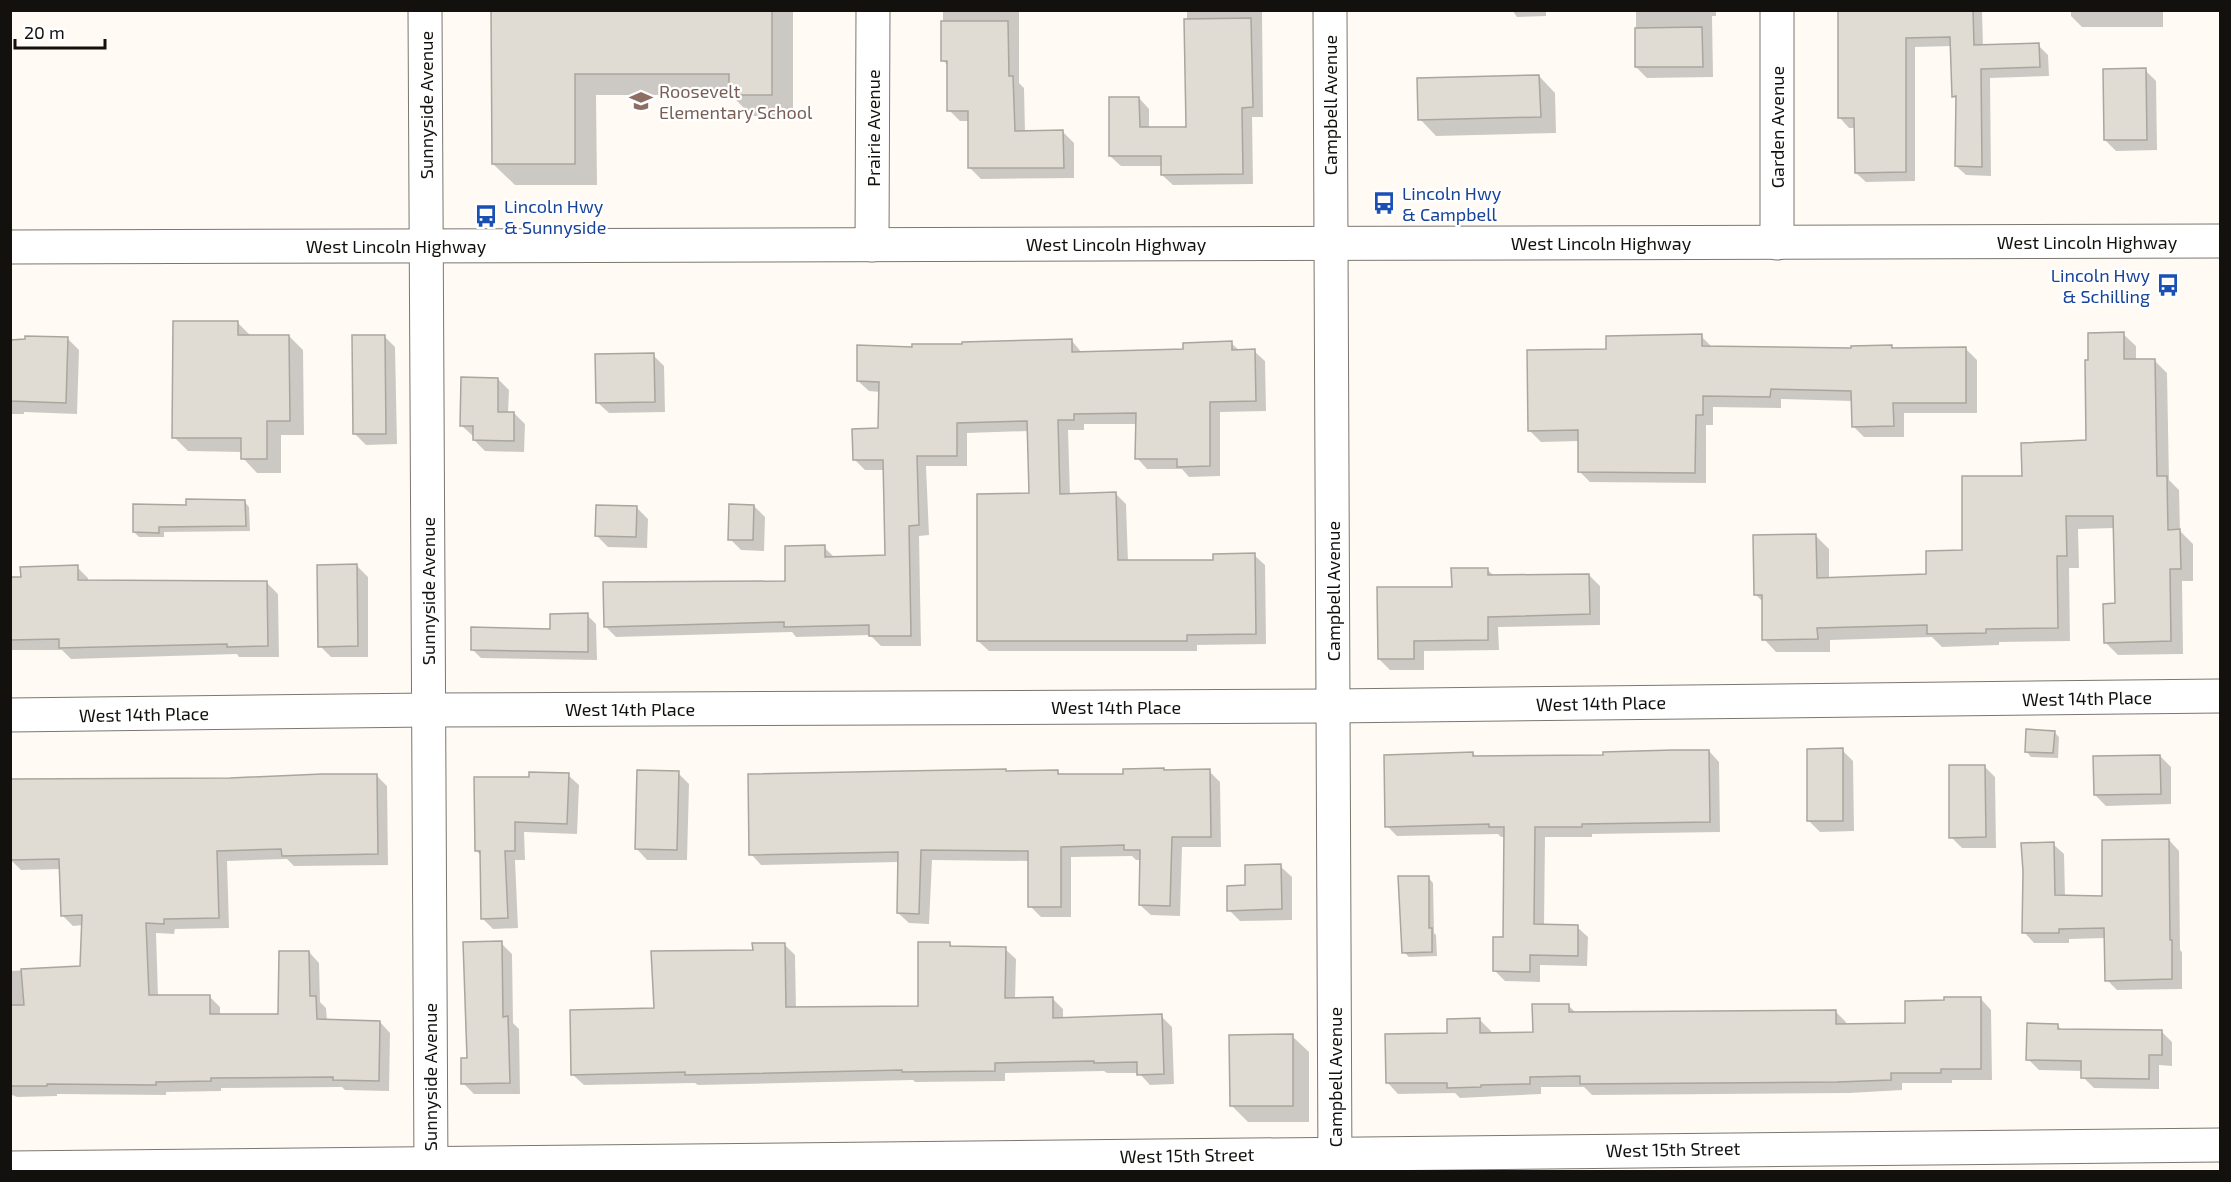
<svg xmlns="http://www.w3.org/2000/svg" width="2231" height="1182" font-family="'Exo 2',sans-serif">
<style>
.shadow{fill:#0003}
.building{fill:#e0dbd3;stroke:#aaa69e;stroke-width:1.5}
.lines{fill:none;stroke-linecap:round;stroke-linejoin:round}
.minor-casing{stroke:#7b776f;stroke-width:35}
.major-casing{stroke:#7b776f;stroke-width:35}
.minor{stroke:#fff;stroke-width:33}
.major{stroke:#fff;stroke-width:33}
.labels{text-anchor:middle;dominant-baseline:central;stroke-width:4.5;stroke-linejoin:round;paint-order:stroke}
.education-label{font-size:18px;fill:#785e54;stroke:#fff;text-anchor:start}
.street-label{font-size:18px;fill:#13110e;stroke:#fff}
.transit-label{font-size:18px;fill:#164399;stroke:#fff;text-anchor:start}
</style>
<rect width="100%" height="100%" fill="#fffbf4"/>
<!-- shadow -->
<g class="shadow">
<path d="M492,10h301v106h-41l-21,-21h-135l1,90h-82l-22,-21z"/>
<path d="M943,10h76v73l5,5 1,44h38l11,11v35l-93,1 -11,-11v-47h-10l-11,-11 -1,-44 -5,-6z"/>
<path d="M1187,10h75l1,107h-11l1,67 -80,1 -11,-10v-9h-41l-11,-10 29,-58 10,11v20l38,-1z"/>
<path d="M1512,10h34v6l-29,1z"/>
<path d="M1636,10h80v6h-4l1,61 -66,1 -11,-11z"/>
<path d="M1845,10h137l1,37 55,-2 10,10 1,21 -59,2 1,98 -25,-1 -10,-9 1,-66 -4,-4 -1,-50 -37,1v134l-49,1 -10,-9 -1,-45h-6l-9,-10z"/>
<path d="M2071,10h92v17h-81l-11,-11z"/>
<path d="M2145,70l11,11 1,69 -41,1 -11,-11z"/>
<path d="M1539,76l16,17 1,40 -120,3 -16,-17z"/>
<path d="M238,323l13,13h38l14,14 1,85h-23v38h-24l-14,-15v-6l-55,-1 -14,-14z"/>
<path d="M2123,334l13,12v15h19l12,12 2,107 10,10 1,41 13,13v37h-11l1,73 -65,1 -13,-13 11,-37 -1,-77 -37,1 1,39h-10l1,73 -71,1v3l-57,2 -10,-10 -102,3v12h-54l-12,-13 -1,-37 -8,-8 61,-58 13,13v30l99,-3 35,-24 60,-74 65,-36z"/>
<path d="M384,336l11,11 2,97 -31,1 -11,-11z"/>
<path d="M1701,336l11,11 140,3 39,-3 3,2h72l11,11v53h-73v24h-40l-11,-11v-25l-72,-2v9l-68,-1v18h-7v58l-116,-1 -11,-11 1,-30 -39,1 -11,-11 78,-80z"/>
<path d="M68,339l11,11 -2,64 -53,-2v2h-14v-73z"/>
<path d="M1072,341l10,12 103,-2 46,-8 9,8h14l11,10 1,50 -46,1v64l-31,1 -7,-8h-35l-10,-11v-34h-53v6h-16l2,65 45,-2 11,11 2,58h87l39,-7 11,10 1,79 -69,1v6h-208l-11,-10 52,-147 -1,-63 -62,2v33h-41l3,69 -10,1 2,110h-40l-11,-11 -74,2 -4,-5 -176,5 -10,-10 180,-45 38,-35 11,11 51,-1 -1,-87h-20l-11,-11 25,-29 1,-38 -11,-1 -11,-10 55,-32z"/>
<path d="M653,355l11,11 1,46 -56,1 -12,-11z"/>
<path d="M498,379l11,11 -1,23h6l11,11 -1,28 -39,-1 -11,-11v-3l-12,-11z"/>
<path d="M244,501l5,6 1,24 -86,1v5h-25l-5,-5 53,-26z"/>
<path d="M754,506l11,11 -1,34 -23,-1 -11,-11z"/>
<path d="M637,508l11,11 -1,29 -39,-1 -11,-11z"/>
<path d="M357,566l11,11v80h-37l-11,-11z"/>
<path d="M77,567l11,11v4l179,1 11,11 1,63h-40l-2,-3 -166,5 -9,-9h-52v-71h12z"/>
<path d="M1487,569l7,7 95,-1 11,11v39l-102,2 1,23 -75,1v19h-34l-11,-11 74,-70z"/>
<path d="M587,615l9,9 1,36 -116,-2 -9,-9 79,-19z"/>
<path d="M2054,732l5,5 -1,21 -27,-1 -5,-6z"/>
<path d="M1842,750l11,11 1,70 -34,1 -11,-11z"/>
<path d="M1709,751l10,11 1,70 -128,2v3h-47l-1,89 33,1 11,10 -1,29 -47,-1v17l-35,-1 -11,-11 10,-31 1,-102h-4l-3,-3 -101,2 -10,-10 86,-73 3,4 128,-1z"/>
<path d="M2160,756l11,11v37l-65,2 -11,-11z"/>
<path d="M1984,766l11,11 1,71h-34l-11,-11z"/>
<path d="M1057,771l5,5 147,-5 11,11 1,65h-39l-2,69 -29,-1 -11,-10 1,-45h-5l-4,-4 -61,1v60h-30l-11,-11v-45l-98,-1 -3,64 -20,-1 -11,-10 1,-51 -138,3 -10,-11 256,-81z"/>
<path d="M678,773l11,11 -2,76h-40l-11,-12z"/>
<path d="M376,775l11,11 1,79 -94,1 -7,-7 -60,2 2,67 -54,1 -1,5 -18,-1 2,63h51l11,11v9h60l29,-64 10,11 1,39 6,6 1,13 53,1 10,11 -1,58 -44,-1 -3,-3 -121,1v3l-55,1v3l-109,-1v2l-40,1 -7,-3v-123l72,-4 1,-42 -10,1 -11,-11 -1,-46 -40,1 -11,-11 105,-78z"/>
<path d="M568,775l11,10 -2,49 -53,-2 1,28h-10l3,68 -25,1 -10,-10 -2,-63 -5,-6 54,-72z"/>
<path d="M2169,840l10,11 1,99 2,2v37l-65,1 -10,-10 -1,-42 -37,1v4h-35l-10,-11 29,-88 11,10 1,43h38z"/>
<path d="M1280,866l12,11v43l-52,1 -11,-11 18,-23z"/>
<path d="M1428,877l5,6 1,50 2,2 1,21 -28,1 -5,-5z"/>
<path d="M501,943l11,11 1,69 6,6 1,65h-46l-11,-11z"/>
<path d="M784,944l11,11 1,54 123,-2 31,-63 4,4 51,1 11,10 -1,40 37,-1 11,11v10l98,-3 11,11 2,57 -24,1 -11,-12h-32l-3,-2 -99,2v8l-90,1 -2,-2 -215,5 -3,-2 -111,2 -11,-10 82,-66 99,-58z"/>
<path d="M1980,998l11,12 1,70h-40v3h-50v7l-53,3 -257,2 -8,-8h-43v7l-81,4 -5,-5 -57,1 -11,-12 61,-47 32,-15 11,11v3l43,-1 34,-28 8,8 259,-2 11,11v3h60z"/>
<path d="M2057,1025l5,5 99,1 11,11v24l-13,-1v24l-65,-1 -11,-11v-6l-44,-1 -11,-11z"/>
<path d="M1292,1036l17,16v70h-61l-17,-17z"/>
</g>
<!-- building -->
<g class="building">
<path d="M491,10h281v85h-43v-21h-154v90h-83z"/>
<path d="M1838,10h135l1,35 65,-2 1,24 -59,2 1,98 -27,-1 1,-70 -4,1 -2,-60 -44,1v134l-51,1 -1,-55h-16z"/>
<path d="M1251,18l2,89 -11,1 1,66 -82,1v-19h-52v-59h30l1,30h46l-2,-108z"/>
<path d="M941,21h67l1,55h4l2,55 48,-1 1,38h-96v-57h-21v-50h-6z"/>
<path d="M1702,27l1,40h-68v-39z"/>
<path d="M2146,68l1,72h-43l-1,-71z"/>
<path d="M1539,75l2,42 -123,3 -1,-42z"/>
<path d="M173,321h65v14h51l1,86h-23v38h-26v-21h-69z"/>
<path d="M2124,332v27h31l2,117h10l1,54 12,-1 1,40h-11l1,72 -67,2 -1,-39 12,-1 -2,-87h-47l1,40h-10l1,72 -72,1v4l-59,1v-9l-110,3 1,11 -56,1v-45h-8l-1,-60 63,-1 1,44 109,-4v-23l36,-1v-74h60l-1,-33 65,-3 -1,-80h3v-27z"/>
<path d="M1702,334v12l149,2v-2l41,-1v3l74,-1v56h-73l1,23 -42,1 -1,-36 -80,-2 -1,8 -67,-1v19h-7l-1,58 -117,-1v-42l-50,1 -1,-81 79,-1v-13z"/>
<path d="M352,335h33l1,99h-33z"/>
<path d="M25,336l43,1 -2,66 -56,-2v-61l15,-1z"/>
<path d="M1072,339v13l111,-3v-6l49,-2v9l23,-1 1,52 -46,1v64l-33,1v-8h-42l1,-46 -62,1v6h-16l2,74 56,-2 2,68h95v-6l42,-1 1,81 -69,1v6h-210v-147l52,-1 -2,-72 -70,2v33h-40l2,69 -10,1 2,110h-42v-11l-85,2v-5l-180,5 -1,-45 182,-1v-35l40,-1v12l60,-2 -2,-95h-30l-1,-31 26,-1 1,-46 -22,-1v-36l55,2v-3h50v-2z"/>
<path d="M654,353l1,49 -59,1 -1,-49z"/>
<path d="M461,377l37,1v34h16v29l-41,-1v-14h-13z"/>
<path d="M186,499l59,1 1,26 -87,1v6l-26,-1v-28l53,1z"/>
<path d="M729,504l25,1 -1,35h-25z"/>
<path d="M596,505l41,1 -1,31 -41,-1z"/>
<path d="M357,564l1,82 -40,1 -1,-82z"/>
<path d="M78,565v15l189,1 1,65 -41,1v-3l-168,4v-9l-49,1v-63h11l-1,-10z"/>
<path d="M1451,568h37v7l101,-1 1,40 -102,3v23l-74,1v18h-36l-1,-72h75z"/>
<path d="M588,613v39l-117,-2v-23l79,2v-15z"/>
<path d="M2026,729l29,2 -2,22 -28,-1z"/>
<path d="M1843,748v73h-36v-72z"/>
<path d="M1673,750h36l1,72 -128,2v3h-47l-1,97 44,1v31l-48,-1v17l-37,-1v-34h10l1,-110h-15v-3l-104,3 -1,-72 89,-3v4l130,-1v-3z"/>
<path d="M2160,755l1,39 -67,1 -1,-39z"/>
<path d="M1949,765h36l1,72 -37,1z"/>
<path d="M1164,768v2l46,-1 1,68h-39l-2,69 -31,-1 1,-55h-16v-5l-63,2v60h-33v-56l-107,-1 -2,64 -22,-1 1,-61 -149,3 -1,-81 258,-5v2l52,-1v4h65v-5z"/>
<path d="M637,770l42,1 -2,79 -42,-1z"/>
<path d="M529,772l40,1 -2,51 -52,-2v29h-10l3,67 -27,1 -1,-68h-5l-1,-74h55z"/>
<path d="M322,774h55l1,80 -96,2 -1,-7 -64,2 2,67 -55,1v5l-18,-1 3,72h61v19h68l1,-63h30l1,45h6l1,23 63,2 -1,60 -46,-1v-3l-122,1v3l-55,1v3l-109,-1v2h-37v-81h14l-3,-36 59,-3 2,-51 -21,1 -2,-57 -49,1v-81l220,-1z"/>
<path d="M2169,839l1,101h2v39l-67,2 -1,-53 -45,1v4h-37l1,-62 -2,-28 33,-1 1,53 47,1v-56z"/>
<path d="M1281,864l1,45 -55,2v-25l18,-1v-20z"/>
<path d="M1398,876h31v52h3v24l-30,1z"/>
<path d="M502,941l1,76 5,-1 2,67 -49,1v-26h6l-4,-116z"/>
<path d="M918,942h32v4l56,1 -1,51 48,-1v21l109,-4 2,60 -27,1v-13l-43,1v-2l-99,2v8l-93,1v-2l-217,5v-3l-114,3 -1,-65 84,-2 -3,-57 102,-1 -1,-7h33l1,64 132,-1z"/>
<path d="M1944,997h37v72h-40v4h-50v7l-54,2 -257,2v-8l-50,1v7l-49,1v2l-34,1v-5h-61l-1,-49 62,-1v-14l33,-1v15l53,-1 -1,-28h37v8l267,-2v14l69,-1v-22l39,-1z"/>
<path d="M2027,1023l31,1v5l104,1v25h-13v24l-68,-1v-17l-55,-1z"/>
<path d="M1293,1034v72h-63l-1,-71z"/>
</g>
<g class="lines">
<!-- minor casing -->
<g class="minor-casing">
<g id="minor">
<path d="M425,10l6,1162"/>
<path d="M1330,10l5,1162"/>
<path d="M1777,243v-233"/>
<path d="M872,245l1,-235"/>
<path d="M10,715l419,-5 904,-4 887,-10"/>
<path d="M10,1168l2210,-23"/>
</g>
</g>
<!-- major casing -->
<g class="major-casing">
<path id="major" d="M10,247l2210,-6"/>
</g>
<!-- minor -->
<use href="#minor" class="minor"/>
<!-- major -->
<use href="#major" class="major"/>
</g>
<!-- icons -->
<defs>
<g id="school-bare" transform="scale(1.8)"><path d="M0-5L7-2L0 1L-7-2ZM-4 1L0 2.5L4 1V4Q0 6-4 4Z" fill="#8d6e63" stroke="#fff" stroke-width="2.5" paint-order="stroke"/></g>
<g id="bus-bare" transform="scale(1.8)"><path d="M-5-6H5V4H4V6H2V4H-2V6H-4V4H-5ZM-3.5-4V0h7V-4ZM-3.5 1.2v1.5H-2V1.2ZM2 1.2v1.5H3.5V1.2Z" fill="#1a4fb4" stroke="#fff" stroke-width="2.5" paint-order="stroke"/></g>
</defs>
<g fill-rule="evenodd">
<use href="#school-bare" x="641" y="101"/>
<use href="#bus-bare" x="1384" y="203"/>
<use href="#bus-bare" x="486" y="216"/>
<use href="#bus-bare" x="2168" y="285"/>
</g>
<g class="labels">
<!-- education labels -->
<g class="education-label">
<text x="659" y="91">Roosevelt<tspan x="659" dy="21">Elementary School</tspan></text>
</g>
<!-- street labels -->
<g class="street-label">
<text transform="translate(426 105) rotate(-90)">Sunnyside Avenue</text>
<text transform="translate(1330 105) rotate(-90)">Campbell Avenue</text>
<text transform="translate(1777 127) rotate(-90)">Garden Avenue</text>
<text transform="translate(873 128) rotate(-90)">Prairie Avenue</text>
<text x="2087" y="242">West Lincoln Highway</text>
<text x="1601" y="243">West Lincoln Highway</text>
<text x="1116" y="244">West Lincoln Highway</text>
<text x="396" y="246">West Lincoln Highway</text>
<text transform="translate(428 591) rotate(-90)">Sunnyside Avenue</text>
<text transform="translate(1333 591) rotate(-90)">Campbell Avenue</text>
<text transform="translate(2087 698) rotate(-1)">West 14th Place</text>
<text transform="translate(1601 703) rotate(-1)">West 14th Place</text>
<text x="1116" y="707">West 14th Place</text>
<text x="630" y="709">West 14th Place</text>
<text transform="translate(144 714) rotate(-1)">West 14th Place</text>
<text transform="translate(430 1077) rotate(-90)">Sunnyside Avenue</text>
<text transform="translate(1335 1077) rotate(-90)">Campbell Avenue</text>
<text transform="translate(1673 1149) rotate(-1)">West 15th Street</text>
<text transform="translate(1187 1155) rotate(-1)">West 15th Street</text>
</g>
<!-- transit labels -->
<g class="transit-label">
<text x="1402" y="193">Lincoln Hwy<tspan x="1402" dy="21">&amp; Campbell</tspan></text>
<text x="504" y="206">Lincoln Hwy<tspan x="504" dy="21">&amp; Sunnyside</tspan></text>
<text x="2150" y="275" text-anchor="end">Lincoln Hwy<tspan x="2150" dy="21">&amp; Schilling</tspan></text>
</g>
</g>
<!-- border -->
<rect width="2231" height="1182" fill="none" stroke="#13110e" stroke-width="24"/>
<!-- scale -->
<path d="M15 39v9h90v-9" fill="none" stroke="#13110e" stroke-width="3"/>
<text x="24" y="39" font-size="18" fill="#13110e" stroke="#ffffff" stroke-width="4.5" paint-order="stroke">20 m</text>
</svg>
